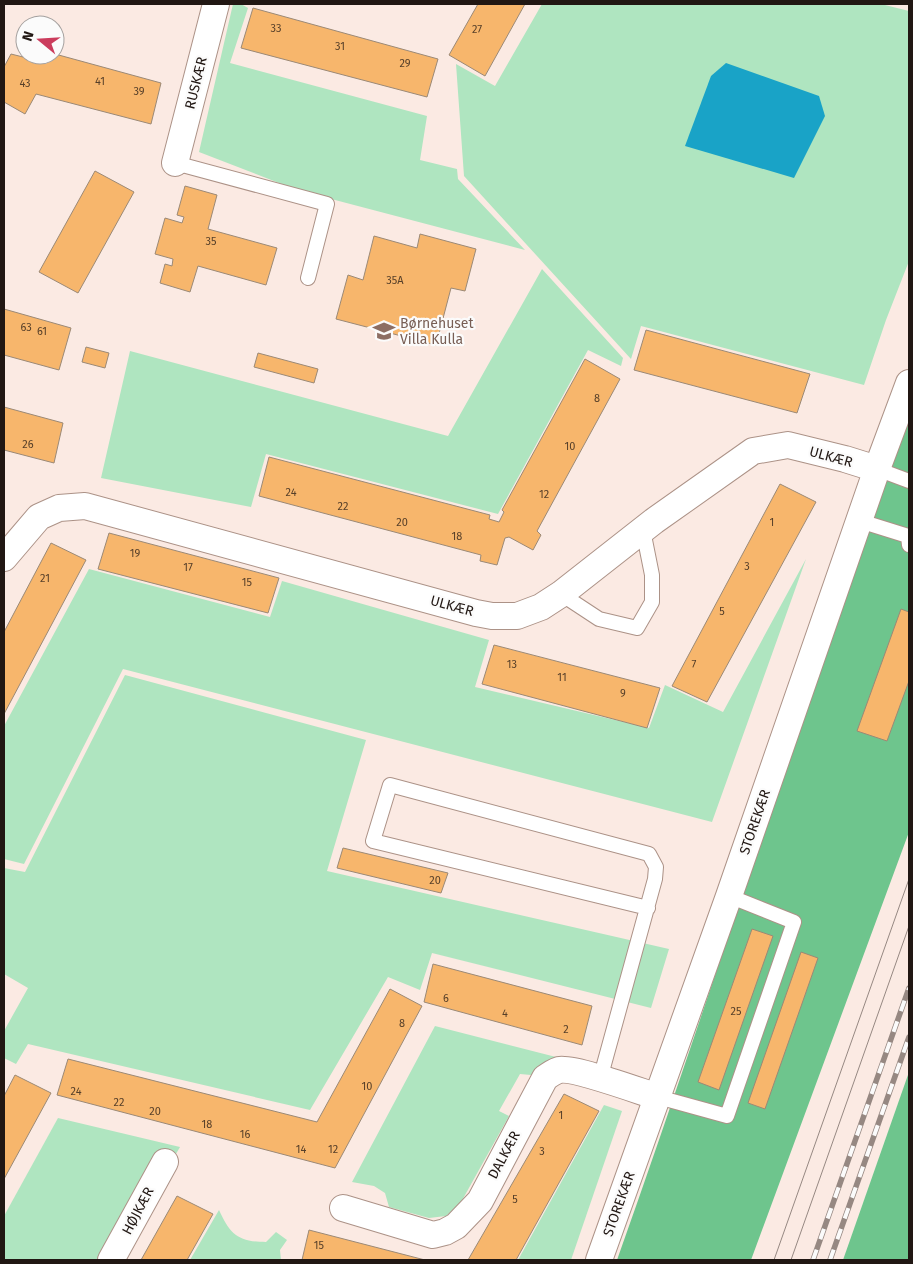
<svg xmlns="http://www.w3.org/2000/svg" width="913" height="1264" font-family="'Fira Sans',sans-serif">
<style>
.green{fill:#afe5c0}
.forest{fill:#6ec58d}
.water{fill:#19a3c7}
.building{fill:#f7b66c;stroke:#9b8976}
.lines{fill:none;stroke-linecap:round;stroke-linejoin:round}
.service-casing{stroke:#ac9287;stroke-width:16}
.minor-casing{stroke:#ac9287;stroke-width:28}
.service{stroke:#fff;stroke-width:14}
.minor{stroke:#fff;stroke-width:26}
.tram{stroke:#968882;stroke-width:1}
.rail-casing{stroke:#968882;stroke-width:5.5}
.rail{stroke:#fbfbfb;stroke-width:4;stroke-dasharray:11;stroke-linecap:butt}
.labels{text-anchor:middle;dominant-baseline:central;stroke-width:4.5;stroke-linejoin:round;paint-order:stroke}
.number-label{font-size:11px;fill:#563f29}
.street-label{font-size:14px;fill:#211713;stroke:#fbfbfb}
.education-label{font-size:14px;fill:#785e54;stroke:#fbfbfb;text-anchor:start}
</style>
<rect width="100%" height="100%" fill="#fbeae3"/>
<!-- green -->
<g class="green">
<path d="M233,4h8l7,4 -18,55 197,53 -7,44 37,9 1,10 67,71 -228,-60 -98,-38z"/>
<path d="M542,4h339l28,7v250l-23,59 -22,65 -223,-59 -10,33 -167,-183 -8,-112 39,22z"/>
<path d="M542,269l81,89 -2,8 -33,-16 -90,164 -232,-60 -15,53 -150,-29 29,-127 318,85z"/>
<path d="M806,559l-94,263 -589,-153 -99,195 -20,-5v-133l85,-157 181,48 12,-36 207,59 -14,47 174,41 16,-43 58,27z"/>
<path d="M125,675l241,65 -39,131 342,78 -18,59 -219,-55 -12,37 -32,-13 -78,133 -282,-66 -12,20 -12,-6v-27l24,-43 -24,-14v-106l21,4z"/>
<path d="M435,1026l121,31 -14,7 -11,11 -11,-1 -21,37 10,5 -49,88 -14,12 -17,2 -40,-11 -4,-14 -11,-7 -22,-4z"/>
<path d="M604,1105l18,6 -51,149h-53z"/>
<path d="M58,1118l122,29 -66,113h-110v-44z"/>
<path d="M219,1210c11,24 19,32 47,32l10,-10 11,8 -7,10 1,10h-91z"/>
</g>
<!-- forest -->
<g class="forest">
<path d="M909,418v414l-158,428h-134c58,-163 112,-328 168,-491 40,-118 82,-234 124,-351z"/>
<path d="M909,1072v188h-66z"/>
</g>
<!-- water -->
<path class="water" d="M726,63l93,33 6,20 -31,62 -109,-32 26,-70z"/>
<!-- building -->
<g class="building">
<path d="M478,4h47l-40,72 -36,-21z"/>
<path d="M253,8l185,51 -11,38 -186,-49z"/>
<path d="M24,52l1,3 30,-1 106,29 -10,41 -115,-30 -11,20 -21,-12v-35l7,-13 12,3z"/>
<path d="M95,171l39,21 -56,101 -39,-21z"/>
<path d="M185,186l32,9 -9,34 69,19 -11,37 -68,-19 -8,26 -30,-9 5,-19 7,2 1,-7 -18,-5 10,-36 17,5 2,-6 -7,-2z"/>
<path d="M420,234l56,15 -11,42 -14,-3 -15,57 -100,-26 12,-44 15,5 11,-44 43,12z"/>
<path d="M4,309l67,19 -12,42 -55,-15z"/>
<path d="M646,330l164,44 -13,39 -163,-43z"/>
<path d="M86,347l23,6 -4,15 -23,-6z"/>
<path d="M258,353l60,16 -4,14 -60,-16z"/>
<path d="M585,359l35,20 -83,152 4,4 -8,15 -24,-13 -4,1 -8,27 -17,-4 1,-6 -222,-59 10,-39 221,58 -1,4 10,3 5,-10 -2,-2z"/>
<path d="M4,407l59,16 -9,40 -50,-13z"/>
<path d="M780,484l36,18 -109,200 -35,-16z"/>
<path d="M109,533l170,45 -11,35 -170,-44z"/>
<path d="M51,543l35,17 -82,154v-82z"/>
<path d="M901,609l8,3v69l-22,60 -30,-10z"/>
<path d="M494,645l166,43 -13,40 -165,-44z"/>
<path d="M343,848l105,25 -7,20 -104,-25z"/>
<path d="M752,929l21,7 -54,154 -21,-8z"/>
<path d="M801,952l17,6 -53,151 -17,-6z"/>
<path d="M433,964l159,42 -10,39 -158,-43z"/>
<path d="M390,989l32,17 -87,162 -278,-73 11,-36 249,63z"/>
<path d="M15,1075l36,18 -47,86v-83z"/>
<path d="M564,1094l35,17 -83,149h-48z"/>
<path d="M177,1196l36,18 -26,46h-46z"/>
<path d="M309,1230l116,30h-123z"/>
</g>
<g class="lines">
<!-- service casing -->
<g class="service-casing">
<g id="service">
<path d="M175,163l152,41 -19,74"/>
<path d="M877,469l32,12"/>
<path d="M860,521l48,15 1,9"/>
<path d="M561,594l38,25 38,9 15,-26v-27l-9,-45"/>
<path d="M600,1079l55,-200 1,-12 -7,-13 -259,-69 -17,56 275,67"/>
<path d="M658,1097l69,19 67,-194 -65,-26"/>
</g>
</g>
<!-- minor casing -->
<g class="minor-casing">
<g id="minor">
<path d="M175,163l41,-159"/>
<path d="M4,558l35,-41 20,-9 26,-2 391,107 16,3h25l24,-9 20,-13 93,-73 99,-70 35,-6 57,14 32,10"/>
<path d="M343,1208l90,27 12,-3 11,-6 24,-25 65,-123c4,-3 8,-6 14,-8 15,-3 80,21 99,27"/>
<path d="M111,1260l54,-98"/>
<path d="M599,1260l130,-364 148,-427 32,-86"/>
</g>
</g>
<!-- service -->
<use href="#service" class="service"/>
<!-- minor -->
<use href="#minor" class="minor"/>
<!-- tram -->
<g class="tram">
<path d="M774,1260l135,-381"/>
<path d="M791,1260l118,-334"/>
</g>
<!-- rail casing -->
<g class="rail-casing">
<g id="rail">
<path d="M813,1260l96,-272"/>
<path d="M830,1260l79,-223"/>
</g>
</g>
<!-- rail -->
<use href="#rail" class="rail"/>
</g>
<!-- icons -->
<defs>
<g id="school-bare" transform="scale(1.725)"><path d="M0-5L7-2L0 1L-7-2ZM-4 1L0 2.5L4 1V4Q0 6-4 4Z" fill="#8d6e63" stroke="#fbfbfb" stroke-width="2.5" paint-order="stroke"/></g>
</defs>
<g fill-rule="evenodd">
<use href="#school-bare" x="384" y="331"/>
</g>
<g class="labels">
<!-- number labels -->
<g class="number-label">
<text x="276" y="28">33</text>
<text x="477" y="29">27</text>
<text x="340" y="46">31</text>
<text x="405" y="63">29</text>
<text x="100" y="81">41</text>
<text x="25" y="83">43</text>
<text x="139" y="91">39</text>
<text x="211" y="241">35</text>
<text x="395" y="280">35A</text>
<text x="26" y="327">63</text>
<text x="42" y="331">61</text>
<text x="597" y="398">8</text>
<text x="28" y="444">26</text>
<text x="570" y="446">10</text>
<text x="291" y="492">24</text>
<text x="544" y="494">12</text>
<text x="343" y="506">22</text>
<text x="402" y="522">20</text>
<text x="772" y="522">1</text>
<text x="457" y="536">18</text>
<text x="135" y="553">19</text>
<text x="747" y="566">3</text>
<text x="188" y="567">17</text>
<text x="45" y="578">21</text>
<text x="247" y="582">15</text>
<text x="722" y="611">5</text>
<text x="512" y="664">13</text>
<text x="694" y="664">7</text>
<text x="562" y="677">11</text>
<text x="623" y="693">9</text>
<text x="435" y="880">20</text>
<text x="446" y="998">6</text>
<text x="736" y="1011">25</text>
<text x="505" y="1013">4</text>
<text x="402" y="1023">8</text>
<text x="566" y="1029">2</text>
<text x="367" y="1086">10</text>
<text x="76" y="1091">24</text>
<text x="119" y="1102">22</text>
<text x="155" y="1111">20</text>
<text x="561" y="1115">1</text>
<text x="207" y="1124">18</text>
<text x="245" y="1134">16</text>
<text x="301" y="1149">14</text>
<text x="333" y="1149">12</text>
<text x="542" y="1151">3</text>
<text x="515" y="1199">5</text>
<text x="319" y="1245">15</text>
</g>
<!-- street labels -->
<g class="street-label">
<text transform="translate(196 83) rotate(-76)">RUSKÆR</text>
<text transform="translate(831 457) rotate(15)">ULKÆR</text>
<text transform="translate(452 606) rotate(15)">ULKÆR</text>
<text transform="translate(755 822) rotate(-71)">STOREKÆR</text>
<text transform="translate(504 1155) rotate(-62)">DALKÆR</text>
<text transform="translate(619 1204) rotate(-70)">STOREKÆR</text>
<text transform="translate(138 1211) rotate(-62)">HØJKÆR</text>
</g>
<!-- education labels -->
<g class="education-label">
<text x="400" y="323">Børnehuset<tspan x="400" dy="16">Villa Kulla</tspan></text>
</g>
</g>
<!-- border -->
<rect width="913" height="1264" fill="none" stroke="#211713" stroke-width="10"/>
<!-- north arrow -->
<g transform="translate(40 40) rotate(288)"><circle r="24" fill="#fbfbfb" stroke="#a4a09e"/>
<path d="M0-4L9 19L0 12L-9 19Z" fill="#cb3c5d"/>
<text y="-8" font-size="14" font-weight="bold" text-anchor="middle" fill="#211713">N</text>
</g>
</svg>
